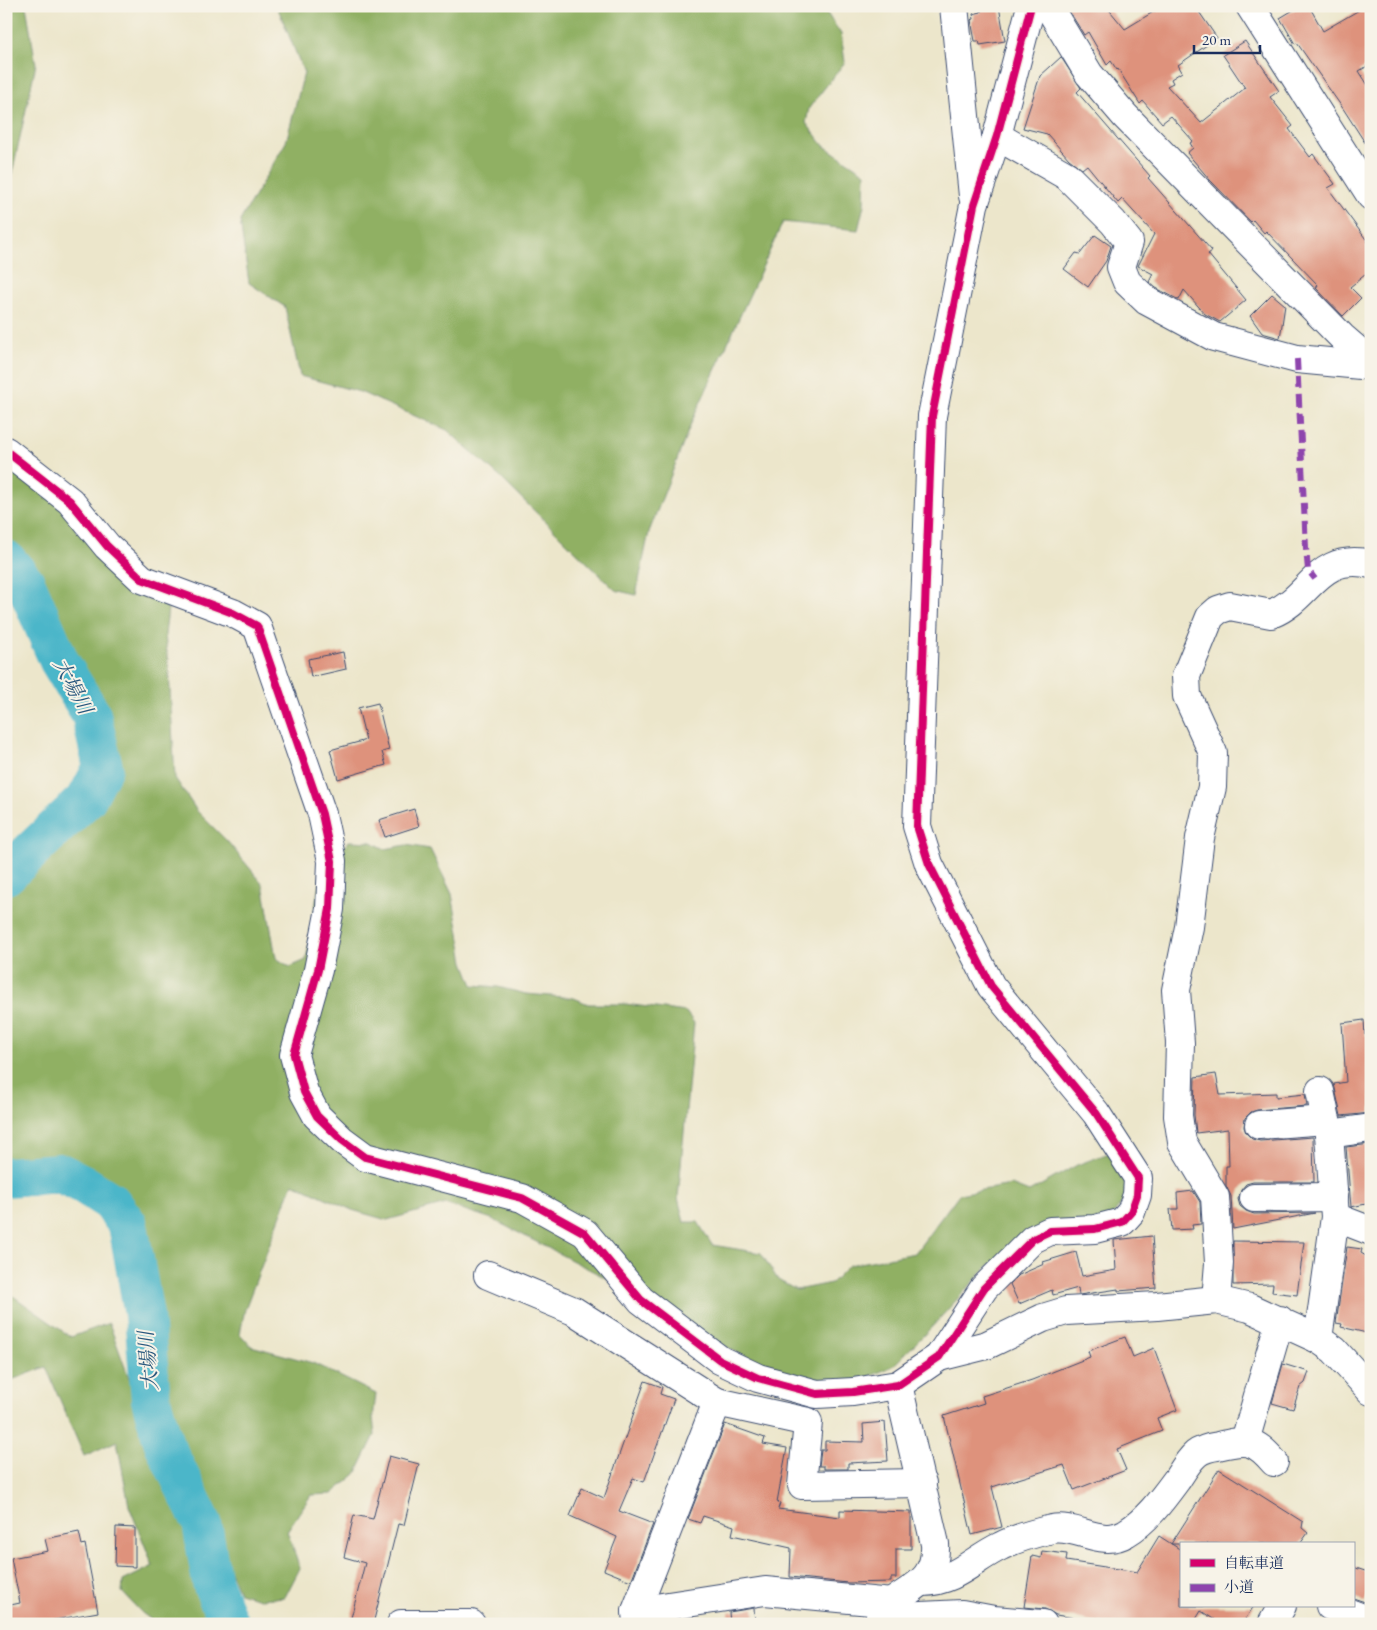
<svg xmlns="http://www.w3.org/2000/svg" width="1377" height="1630" font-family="'EB Garamond','Noto Serif JP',serif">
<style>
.forest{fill:#90b064;stroke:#567061}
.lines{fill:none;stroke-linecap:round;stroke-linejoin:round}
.river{stroke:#4cb6c9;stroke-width:40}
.building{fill:#de927c}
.minor-casing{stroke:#3a4a6e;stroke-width:30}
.minor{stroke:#fff;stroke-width:28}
.quiet{stroke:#8e44ad;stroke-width:6;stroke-dasharray:12 6;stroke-linecap:butt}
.cycleway-casing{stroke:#f7f3e8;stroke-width:11}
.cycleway{stroke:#d6006c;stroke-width:8}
.labels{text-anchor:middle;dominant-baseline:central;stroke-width:4;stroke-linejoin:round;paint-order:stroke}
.water-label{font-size:20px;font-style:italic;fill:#2a587e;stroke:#f7f3e8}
</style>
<rect width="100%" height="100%" fill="#f7f3e8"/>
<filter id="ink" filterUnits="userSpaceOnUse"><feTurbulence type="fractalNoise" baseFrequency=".02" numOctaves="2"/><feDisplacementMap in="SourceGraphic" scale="10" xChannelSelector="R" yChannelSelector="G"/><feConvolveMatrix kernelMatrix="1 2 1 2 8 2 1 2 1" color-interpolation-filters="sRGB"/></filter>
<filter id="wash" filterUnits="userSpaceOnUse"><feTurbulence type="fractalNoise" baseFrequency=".0096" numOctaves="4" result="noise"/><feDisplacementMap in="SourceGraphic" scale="20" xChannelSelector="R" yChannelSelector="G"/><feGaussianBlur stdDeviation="1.12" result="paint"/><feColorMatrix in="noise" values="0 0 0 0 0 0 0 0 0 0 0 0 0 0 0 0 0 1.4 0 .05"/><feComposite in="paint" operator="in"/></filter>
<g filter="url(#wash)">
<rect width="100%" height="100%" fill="#ece6cb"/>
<!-- forest -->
<g class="forest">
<path d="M6,6h20l10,58 -30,137z"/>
<path d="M277,6h545l19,28 4,28 -36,46 -3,15 18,23 41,27 -1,32 -6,25 -75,-8 -91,199 -43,111 -13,63 -21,-5 -114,-112 -54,-48 -87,-38 -60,-16 -15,-69 -36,-24 -9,-62 46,-79 18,-69z"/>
<path d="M6,448l130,125 32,35 -3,27 4,36 6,107 22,33 30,30 36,43 13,74 14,9 16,-7 14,-83 29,-36 23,1 13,7 21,-4 24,4 22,45 12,68 9,23 25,2 28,7 48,4 14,6h37l61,8 8,11 -16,175 6,24h14l14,23 49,8 17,27 18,10 35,-7 18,-18 66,-12 44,-59 52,-9 18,7 48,-27 32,-12 10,5 10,36 -17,22 -125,51 -58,63 -36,36 -38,17 -46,2 -67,-30 -43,-22 -35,-25 -172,-89 -46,-15 -59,16 -35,-10 -59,-27 -48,126 -5,25 11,12 62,17 63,31 -3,24 2,17 -19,39 -24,20 -21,1 -24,36 13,37 -15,29 -25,2 -21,-6 -71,-168 -30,-182 -21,-49 -47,-27 -37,7h-27v-276l100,-110 5,-75 -105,-140z"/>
<path d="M6,1291l65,46 38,-14 92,253 12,45 3,3h-59l-15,-11 -20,-21 1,-11 30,-15 -24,-60 -12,-65 -33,15 -38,-89 -40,15z"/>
</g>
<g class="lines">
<!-- river -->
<g class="river">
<path d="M6,560l19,22 34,79 32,53 12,53 -16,31 -81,77"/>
<path d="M6,1177l54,-4 23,11 28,18 17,23 16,90 7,85 13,44 38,79 10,60 17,41"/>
</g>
</g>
<g id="blocks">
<!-- building -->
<g class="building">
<path d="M999,6l6,35 -25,4 -1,-4h-4l-4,-21 3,-1 -1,-5 8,-2v-3z"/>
<path d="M1066,6h40l19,23 38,-23h32l22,32 -39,27 4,7 -11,7 2,4 -6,3 34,37 44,-35 -22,-33 22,-14 34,50 -9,6 23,29 -4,3 21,28 3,-3 22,30 -7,4 43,58v24l-21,17 11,11 -18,18 -27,-28 2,-3 -52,-54 -2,2 -11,-13 -2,2 -41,-42 -23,-27 6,-5 -3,-5 3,-2 -22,-25 -9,7 -19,-22 -3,3 -22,-35 -1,1 -6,-9 -4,4 -19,-33 -4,3z"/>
<path d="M1300,6h9l14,25 43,-25h5v58l-12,7 12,19v62l-27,-42 -47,-67 -2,1 -15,-26z"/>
<path d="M1061,57l20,31 -4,4 73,84 -2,2 64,73 -4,3 38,46 -26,22 -15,-8 -21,-24 -5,10 -23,-12 -7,-6 4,-8 -15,-8 16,-32 -32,-35 -4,4 -31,-38 -5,4 -13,-10 -22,-25 -24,-6 17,-52z"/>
<path d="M1095,235l16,11 -5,15 -18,26 -24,-18 12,-16 4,1z"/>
<path d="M1272,294l13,11 -5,33 -18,-5 -12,-17z"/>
<path d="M343,652l3,17 -35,8 -3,-18z"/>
<path d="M378,703l11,47 -7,2 4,13 -48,14 -8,-29 36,-10 -8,-32z"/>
<path d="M414,809l5,17 -34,11 -6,-17z"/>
<path d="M1364,1020l1,15 6,-1v79l-30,3 -7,-32 12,-2 -4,-59z"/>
<path d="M1216,1074l4,21 56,-2v4l29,-3 2,12 -50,4 -6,2 -6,6 -1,9 2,6 6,6 8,2 53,-4 1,45h-61l-7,2 -5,6 -3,9 2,7 6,5 8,3 61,-1 -82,16 -2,-33 -5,-10v-20h3l-1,-37 -32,4 -2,-18 1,-38z"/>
<path d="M1371,1144v59l-20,4 -5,-60z"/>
<path d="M1193,1191l7,11 1,22 -9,1 1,4 -21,1 -2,-21h8l-1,-16z"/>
<path d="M1152,1236l4,52 -38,3v-2l-39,6 -1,-7 -25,7 -1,-5 -33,14 -9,-20 9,-9 25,-11 -1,-2 33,-10 6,24 34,-6 -2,-30z"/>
<path d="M1233,1241l71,1 -7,53 -25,-3 1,-8 -40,1z"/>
<path d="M1347,1247l15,2 -1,4 10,6v75l-30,-7 1,-3 -6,-1z"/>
<path d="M1125,1337l8,20 21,-9 23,62 -20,8 5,13 -45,18 9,21 -52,20 -10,-25 -72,22 10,40 -30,8 -28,-119 40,-13 -2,-7 50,-16 58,-23 -2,-6z"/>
<path d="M1283,1364l26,8 -4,11 -5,4 -7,22 -21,-6z"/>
<path d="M645,1381l17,6 -2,7 14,5 -30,83 -11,-4 -14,33 34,13 -22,57 -27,-11 13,-33 -47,-21 12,-28 22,10z"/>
<path d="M885,1422l3,39 -40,2v6h-24v-3h-5l2,-16h4v-9l39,1 -1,-18z"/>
<path d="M725,1424l40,14 -2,6 24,4 -10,54 3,1 -2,6 62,8v-7l71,2v37h-15v29h-5v4l-43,1 -58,-6 1,-29 -59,-13 2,-9 -31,-10 -3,7 -12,-4z"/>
<path d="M389,1456l30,8 -15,61 -6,-1 -25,100 -22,-6 14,-55 -21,-6 10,-42 19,4z"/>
<path d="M1219,1469l84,53 -1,6 6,5 -8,11h-129z"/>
<path d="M116,1527l19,1v39l-20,-1z"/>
<path d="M79,1532l3,13 3,-1 13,68 -65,12h-27v-18l14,-3 -9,-45 37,-7 -3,-12z"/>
<path d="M1159,1536l22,14v56h73l-12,18h-21l-20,-13 -8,13h-82l-55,-9 -11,-6 -21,-2 8,-51 9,2 1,-7 25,3 -1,7 71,11z"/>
<path d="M1353,1567l18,6v23l-4,-1 -2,7 -12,-4z"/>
<path d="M754,1608l1,16h-25l-1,-12z"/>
</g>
</g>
</g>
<g filter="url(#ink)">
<use href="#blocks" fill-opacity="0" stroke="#3a4a6e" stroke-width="1"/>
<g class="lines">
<!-- minor casing -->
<g class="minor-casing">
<g id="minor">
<path d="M954,6l19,190"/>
<path d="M1048,6l41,68 36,42 217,221 29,25"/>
<path d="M1250,6l121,190"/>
<path d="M997,136l70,40 46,46 16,20 -8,25 6,15 20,19 67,36 83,22 74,7"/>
<path d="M6,451l64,50 37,45 35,33 91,34 24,13 65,188 10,47 -2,48 -12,61 -24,85 10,37 13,24 25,24 23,17 157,41 63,35 56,67 79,60 38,18 59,16 36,-2 45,-7 41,-28 45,-69 49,-49 17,-8 45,-2 27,-7 9,-10 6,-17 1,-17 -42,-65 -105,-127 -62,-122 -12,-38 15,-410 42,-211 23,-69 34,-130"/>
<path d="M1259,1125l67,-5"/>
<path d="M1329,1134l42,-6"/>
<path d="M1254,1198l80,-1"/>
<path d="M1335,1217l36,14"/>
<path d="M488,1275l86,36 143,91"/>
<path d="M1216,1300l3,-37 -4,-66 -33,-55 -4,-26 2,-73 -4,-53 13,-63 11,-89 12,-51 1,-34 -26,-57 -1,-20 24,-59 8,-7 12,-4 41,8c41,-16 45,-62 100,-50"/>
<path d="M1318,1339l17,-122 -6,-83 -9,-43"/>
<path d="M939,1357l48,-12 56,-27 23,-7 91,-5 59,-6 34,8 68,31 16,11 37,41"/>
<path d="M1245,1441l35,-121"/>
<path d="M923,1582c34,-1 50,-23 78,-36 15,-8 34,-13 51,-17 24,-5 50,19 74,4 21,-12 38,-36 52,-55 5,-8 11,-18 18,-24 6,-5 15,-7 22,-8 28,-7 36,-7 56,16"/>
<path d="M1330,1606l41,15"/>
<path d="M636,1611l129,-20 127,12"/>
<path d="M880,1618l82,-4 32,6 49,4"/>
<path d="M401,1624h70"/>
<path d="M637,1624l-1,-13 81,-209 91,20 -6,63 120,-2"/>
<path d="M878,1624c10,-37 60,-29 57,-80l-37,-159"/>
<path d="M1272,1624l10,-18"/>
</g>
</g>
<!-- minor -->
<use href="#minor" class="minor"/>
<!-- quiet -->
<path class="quiet" d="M1297,359l9,189 2,22 7,9"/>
<!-- cycleway casing -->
<g class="cycleway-casing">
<path id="cycleway" d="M6,451l64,50 37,45 35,33 91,34 24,13 65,188 10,47 -2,48 -12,61 -24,85 10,37 13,24 25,24 23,17 157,41 63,35 56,67 79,60 38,18 59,16 36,-2 45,-7 41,-28 45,-69 49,-49 17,-8 45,-2 27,-7 9,-10 6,-17 1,-17 -42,-65 -105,-127 -62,-122 -12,-38 15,-410 42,-211 23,-69 34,-130"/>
</g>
<!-- cycleway -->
<use href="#cycleway" class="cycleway"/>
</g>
</g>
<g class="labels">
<!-- water labels -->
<g class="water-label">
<text transform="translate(73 686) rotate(62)">大場川</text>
<text transform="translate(148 1361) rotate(-95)">大場川</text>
</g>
</g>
<!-- margin -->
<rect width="1377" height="1630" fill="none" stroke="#f7f3e8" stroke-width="25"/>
<!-- legend -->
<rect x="1180" y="1542" width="175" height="65" fill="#f7f3e8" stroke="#9fa5b1"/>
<rect x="1190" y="1559" width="25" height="8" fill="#d6006c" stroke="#9fa5b1"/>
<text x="1224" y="1568" font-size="15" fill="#1b2f5e">自転車道</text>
<rect x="1190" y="1584" width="25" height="8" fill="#8e44ad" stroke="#9fa5b1"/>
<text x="1224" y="1592" font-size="15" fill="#1b2f5e">小道</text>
<!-- scale -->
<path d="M1194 45v8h66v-8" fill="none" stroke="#1b2f5e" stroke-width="2.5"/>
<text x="1202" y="45" font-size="15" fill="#1b2f5e" stroke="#f7f3e8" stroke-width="4" paint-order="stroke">20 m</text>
</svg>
